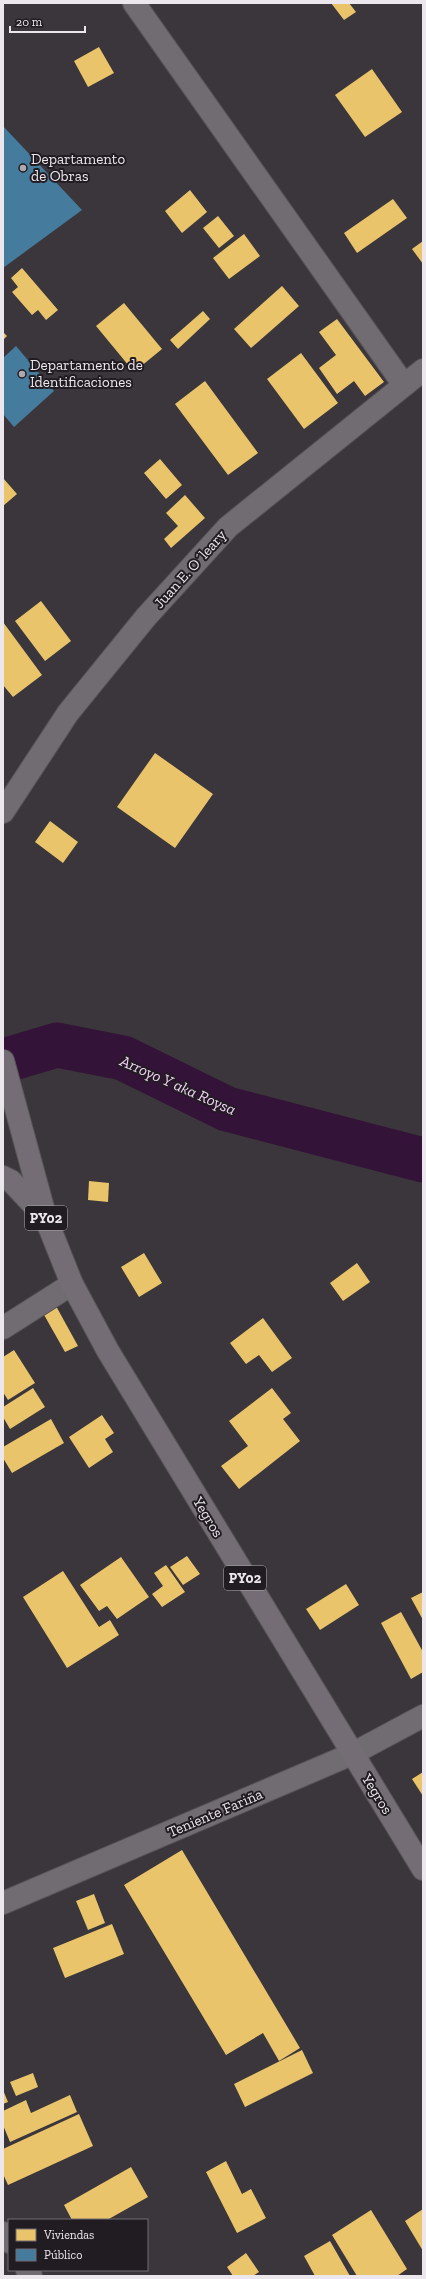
<svg xmlns="http://www.w3.org/2000/svg" width="426" height="2279" font-family="'Zilla Slab',serif">
<style>
.homes{fill:#e9c46a}
.public{fill:#457b9d}
.lines{fill:none;stroke-linecap:round;stroke-linejoin:round}
.river{stroke:#341338;stroke-width:45}
.minor-casing{stroke:#575357;stroke-width:24}
.major-casing{stroke:#575357;stroke-width:24}
.minor{stroke:#716c71;stroke-width:22}
.major{stroke:#746d75;stroke-width:22}
.poi-dot{fill:#aea8af;stroke:#211c21;stroke-width:1.5}
.labels{text-anchor:middle;dominant-baseline:central;stroke-width:4;stroke-linejoin:round;paint-order:stroke}
.shield{fill:#211c21;stroke:#afa9b0;stroke-width:1}
.shield-label{font-size:14px;font-weight:bold;fill:#ece6ed}
.poi-label{font-size:15px;fill:#ece6ed;stroke:#211c21;text-anchor:start}
.street-label{font-size:15px;fill:#ece6ed;stroke:#211c21}
.water-label{font-size:16px;font-style:italic;fill:#f4cff9;stroke:#211c21}
</style>
<rect width="100%" height="100%" fill="#3b363b"/>
<!-- homes -->
<g class="homes">
<path d="M331,3h18l7,9 -12,8z"/>
<path d="M99,47l15,26 -26,14 -14,-26z"/>
<path d="M372,69l30,43 -37,25 -30,-42z"/>
<path d="M190,190l17,22 -25,21 -17,-22z"/>
<path d="M393,199l14,19 -50,35 -13,-20z"/>
<path d="M218,216l16,20 -15,12 -16,-20z"/>
<path d="M244,234l16,22 -31,23 -16,-21z"/>
<path d="M423,241v23l-11,-15z"/>
<path d="M22,268l36,42 -12,10 -8,-10 -6,5 -20,-23 6,-5 -7,-9z"/>
<path d="M282,286l17,20 -48,42 -17,-19z"/>
<path d="M124,303l38,46 -28,23 -38,-46z"/>
<path d="M203,311l7,8 -32,30 -8,-9z"/>
<path d="M337,319l47,63 -19,14 -11,-15 -17,13 -18,-26 17,-13 -17,-23z"/>
<path d="M3,332l4,4 -4,4z"/>
<path d="M301,353l37,50 -34,26 -37,-50z"/>
<path d="M205,381l53,72 -30,22 -53,-71z"/>
<path d="M160,459l22,26 -16,14 -22,-26z"/>
<path d="M3,478l14,16 -14,12z"/>
<path d="M185,495l20,23 -34,30 -7,-9 14,-13 -12,-13z"/>
<path d="M41,601l30,40 -26,20 -30,-40z"/>
<path d="M3,622l39,53 -29,22 -10,-12z"/>
<path d="M155,753l58,41 -38,54 -58,-41z"/>
<path d="M50,821l28,21 -15,21 -28,-21z"/>
<path d="M89,1181l20,2 -1,19 -20,-2z"/>
<path d="M144,1253l18,30 -23,14 -18,-30z"/>
<path d="M357,1263l13,19 -27,19 -13,-18z"/>
<path d="M56,1306l22,40 -13,6 -22,-39z"/>
<path d="M263,1318l29,40 -20,14 -13,-17 -13,9 -16,-21z"/>
<path d="M14,1350l21,33 -27,17 -5,-8v-35z"/>
<path d="M33,1388l12,19 -35,22 -7,-12v-10z"/>
<path d="M272,1388l19,25 -8,6 17,22 -61,48 -18,-23 27,-20 -19,-25z"/>
<path d="M102,1415l12,18 -9,6 8,13 -24,16 -20,-31z"/>
<path d="M51,1419l13,24 -52,30 -9,-15v-11z"/>
<path d="M187,1556l13,18 -17,11 -13,-18z"/>
<path d="M121,1557l28,40 -32,22 -10,-13 -8,5 -19,-26z"/>
<path d="M166,1565l19,27 -23,15 -10,-13 11,-8 -9,-13z"/>
<path d="M63,1571l36,56 11,-7 9,15 -52,33 -44,-71z"/>
<path d="M346,1584l13,21 -39,25 -14,-21z"/>
<path d="M423,1592v28l-12,-22z"/>
<path d="M401,1612l22,40v20l-12,7 -30,-56z"/>
<path d="M423,1772v24l-11,-17z"/>
<path d="M182,1850l118,198 -21,13 -16,-28 -37,22 -102,-170z"/>
<path d="M94,1894l11,29 -17,7 -12,-29z"/>
<path d="M112,1924l12,30 -59,24 -12,-30z"/>
<path d="M302,2050l11,23 -68,34 -11,-23z"/>
<path d="M33,2073l5,14 -22,9 -6,-14z"/>
<path d="M3,2090l5,12 -5,2z"/>
<path d="M70,2095l7,17 -67,30 -7,-17v-14l23,-11 5,13z"/>
<path d="M79,2114l14,32 -85,39 -5,-11v-25z"/>
<path d="M226,2161l16,33 9,-5 15,29 -29,15 -31,-61z"/>
<path d="M131,2167l17,30 -41,23h-35l-8,-15z"/>
<path d="M423,2209v42l-18,-30z"/>
<path d="M371,2210l36,59 -10,7h-40l-25,-41z"/>
<path d="M330,2241l20,35h-35l-11,-20z"/>
<path d="M246,2253l13,19 -6,4h-20l-6,-9z"/>
</g>
<!-- public -->
<g class="public">
<path d="M3,126l79,84 -79,58z"/>
<path d="M16,346l38,45 -40,36 -11,-13v-56z"/>
</g>
<g class="lines">
<!-- river -->
<path class="river" d="M3,1061l54,-16 66,13 104,51 196,51"/>
<!-- minor casing -->
<g class="minor-casing">
<g id="minor">
<path d="M134,3l270,382"/>
<path d="M3,812l65,-99 78,-96 82,-90 195,-157"/>
<path d="M3,1328l69,-44"/>
<path d="M3,1903l349,-149 71,-38"/>
<path d="M3,2233l6,9"/>
<path d="M27,2270l4,6"/>
</g>
</g>
<!-- major casing -->
<g class="major-casing">
<g id="major">
<path d="M3,1061l43,158 26,65 36,67 315,518"/>
<path d="M3,1177l8,4 33,35"/>
</g>
</g>
<!-- minor -->
<use href="#minor" class="minor"/>
<!-- major -->
<use href="#major" class="major"/>
</g>
<!-- markers -->
<g class="poi-dot">
<circle cx="23" cy="168" r="4"/>
<circle cx="22" cy="374" r="4"/>
</g>
<g class="labels">
<!-- shield labels -->
<g class="shield">
<rect x="25" y="1206" width="42" height="24" rx="3"/>
<rect x="224" y="1566" width="42" height="24" rx="3"/>
</g>
<g class="shield-label">
<text x="46" y="1218">PY02</text>
<text x="245" y="1578">PY02</text>
</g>
<!-- poi labels -->
<g class="poi-label">
<text x="31" y="159">Departamento<tspan x="31" dy="17">de Obras</tspan></text>
<text x="30" y="365">Departamento de<tspan x="30" dy="17">Identificaciones</tspan></text>
</g>
<!-- street labels -->
<g class="street-label">
<text transform="translate(190 569) rotate(-48)">Juan E. O´leary</text>
<text transform="translate(208 1517) rotate(59)">Yegros</text>
<text transform="translate(377 1794) rotate(58)">Yegros</text>
<text transform="translate(215 1813) rotate(-23)">Teniente Fariña</text>
</g>
<!-- water labels -->
<g class="water-label">
<text transform="translate(178 1085) rotate(24)">Arroyo Y aka Roysa</text>
</g>
</g>
<!-- border -->
<rect width="426" height="2279" fill="none" stroke="#ece6ed" stroke-width="8"/>
<!-- legend -->
<rect x="8" y="2219" width="140" height="52" fill="#211c21" stroke="#726d73"/>
<rect x="16" y="2229" width="20" height="12" fill="#e9c46a" stroke="#726d73"/>
<text x="44" y="2239" font-size="12" fill="#ece6ed">Viviendas</text>
<rect x="16" y="2249" width="20" height="12" fill="#457b9d" stroke="#726d73"/>
<text x="44" y="2259" font-size="12" fill="#ece6ed">Público</text>
<!-- scale -->
<path d="M10 26v6h75v-6" fill="none" stroke="#ece6ed" stroke-width="2"/>
<text x="16" y="26" font-size="12" fill="#ece6ed" stroke="#211c21" stroke-width="3" paint-order="stroke">20 m</text>
</svg>
